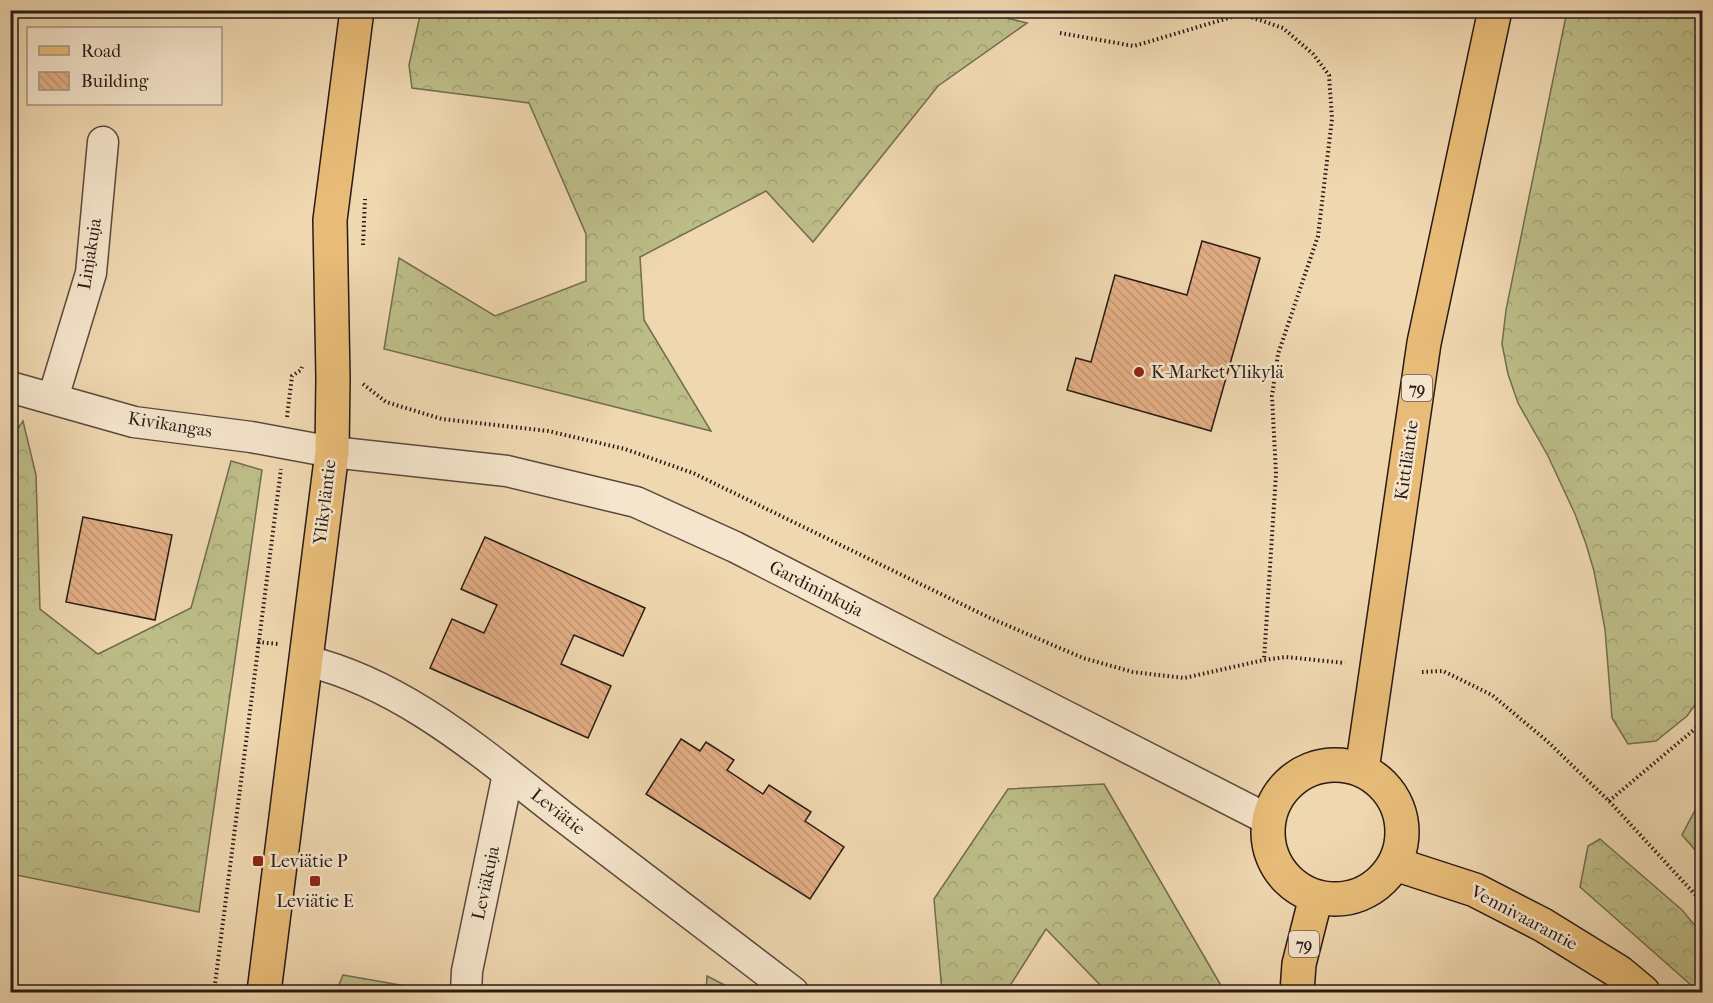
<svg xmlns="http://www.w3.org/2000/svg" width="1713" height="1003" font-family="'IM FELL French Canon',serif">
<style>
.forest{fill:url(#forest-crowns);stroke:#726c4f;stroke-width:1.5}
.building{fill:url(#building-back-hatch);stroke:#281b16;stroke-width:1.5}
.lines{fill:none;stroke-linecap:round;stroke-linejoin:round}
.minor-casing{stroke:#5a4a3c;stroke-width:33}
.major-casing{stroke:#281b16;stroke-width:36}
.path{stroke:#281b16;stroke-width:4;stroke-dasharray:1.5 3;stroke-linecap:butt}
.minor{stroke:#f5e5cc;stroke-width:30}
.major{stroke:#e8bc78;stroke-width:33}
.poi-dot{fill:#8f2418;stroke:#f5e5cc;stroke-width:2}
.labels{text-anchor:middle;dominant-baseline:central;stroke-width:5;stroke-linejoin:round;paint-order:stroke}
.shield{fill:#f5e5cc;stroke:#66584d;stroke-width:1.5}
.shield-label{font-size:16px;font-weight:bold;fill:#281b16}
.street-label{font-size:18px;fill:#281b16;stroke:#f5e5cc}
.poi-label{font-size:18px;fill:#281b16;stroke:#f5e5cc;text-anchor:start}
</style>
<defs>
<pattern id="forest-crowns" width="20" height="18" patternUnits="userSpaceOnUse" patternTransform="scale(1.5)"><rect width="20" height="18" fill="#bdbd88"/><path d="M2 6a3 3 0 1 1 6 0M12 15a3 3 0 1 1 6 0" fill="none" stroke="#a2a275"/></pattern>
<pattern id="building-back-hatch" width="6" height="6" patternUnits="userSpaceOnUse" patternTransform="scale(1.5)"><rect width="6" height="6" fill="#e4af86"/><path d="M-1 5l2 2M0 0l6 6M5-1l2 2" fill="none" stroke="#c49673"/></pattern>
</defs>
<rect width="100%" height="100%" fill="#efd7b0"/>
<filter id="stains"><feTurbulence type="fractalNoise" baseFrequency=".00333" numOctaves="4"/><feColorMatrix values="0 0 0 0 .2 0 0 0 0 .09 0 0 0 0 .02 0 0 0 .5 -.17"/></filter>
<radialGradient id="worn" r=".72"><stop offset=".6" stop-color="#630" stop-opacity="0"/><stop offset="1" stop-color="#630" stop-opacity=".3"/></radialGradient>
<!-- forest -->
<g class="forest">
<path d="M973,10l54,13 -89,63 -125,156 -47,-51 -126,66 4,63 67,111 -327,-82 15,-91 96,58 91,-35v-47l-57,-131 -117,-15 -3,-23 12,-54z"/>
<path d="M1567,11h135v684l-15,21 -31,25 -28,3 -16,-26 -7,-89 -11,-58 -8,-27 -11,-30 -27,-58 -30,-53 -10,-29 -6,-30 4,-34z"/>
<path d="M23,421l13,54 4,134 58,45 93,-46 40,-147 31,9 -63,442 -188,-38 -1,-434z"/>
<path d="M1104,784l119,205v3h-116l-61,-63 -40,63h-64l-8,-93 74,-110z"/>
<path d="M1702,797v61l-20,-23z"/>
<path d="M1600,839l82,71 20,24v58h-3l-119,-105 8,-41z"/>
<path d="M343,975l97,17h-104z"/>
<path d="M707,976l31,16h-32z"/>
</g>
<!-- building -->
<g class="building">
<path d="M1202,241l58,17 -49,173 -144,-41 9,-32 15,4 24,-87 72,20z"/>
<path d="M83,517l89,18 -17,85 -89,-18z"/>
<path d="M485,537l160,71 -22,48 -49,-21 -13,29 50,22 -23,52 -158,-70 22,-49 32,14 13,-28 -36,-16z"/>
<path d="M681,739l19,12 6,-9 28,18 -7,10 36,24 6,-9 42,27 -6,9 39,26 -34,52 -164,-105z"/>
</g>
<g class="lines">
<!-- minor casing -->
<g class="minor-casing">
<g id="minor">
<path d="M10,387l124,35 117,15 81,15 175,19 129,31 99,45 534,273"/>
<path d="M53,398l38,-125 12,-131"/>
<path d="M307,661c99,24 179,96 258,157 76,58 152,116 228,174"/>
<path d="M466,992l1,-21 41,-197"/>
</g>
</g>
<!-- major casing -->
<g class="major-casing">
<g id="major">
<circle cx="1335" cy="832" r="67"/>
<path d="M1362,770l62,-427 71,-333"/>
<path d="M1395,864l80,26 68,35 76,47 24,20"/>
<path d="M264,992l68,-540 1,-74 -3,-158 27,-210"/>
<path d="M1297,992l2,-28 17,-67"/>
</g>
</g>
<!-- path -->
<g class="path">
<path d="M1060,33l74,13 108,-32 41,14 30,26 16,21 3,44 -14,117 -40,118 -6,42 4,78 -12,186"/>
<path d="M363,245l2,-46"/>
<path d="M363,384l23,18 56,17 106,12 77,18 68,24 297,145 93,40 50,14 51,6 80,-18 22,-3 59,6"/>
<path d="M287,417l5,-41 9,-6 1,-3"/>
<path d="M258,642l20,2"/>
<path d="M1422,672l21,-1 49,24 55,46 62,60 93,101"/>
<path d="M1609,801l93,-78"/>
<path d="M214,992l67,-523"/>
</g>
<!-- minor -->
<use href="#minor" class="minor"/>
<!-- major -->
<use href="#major" class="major"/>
</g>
<!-- markers -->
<g class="poi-dot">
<circle cx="1139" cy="372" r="6"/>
<rect x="252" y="855" width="12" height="12" rx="3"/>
<rect x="309" y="875" width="12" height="12" rx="3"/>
</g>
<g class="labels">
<!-- shield labels -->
<g class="shield">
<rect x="1402" y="375" width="30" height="26" rx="4.5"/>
<rect x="1289" y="931" width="30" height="26" rx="4.5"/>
</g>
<g class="shield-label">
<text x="1417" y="388">79</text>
<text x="1304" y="944">79</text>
</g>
<!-- street labels -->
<g class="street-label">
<text transform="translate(90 254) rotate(-81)">Linjakuja</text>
<text transform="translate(170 425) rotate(9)">Kivikangas</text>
<text transform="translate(1407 460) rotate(-82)">Kittiläntie</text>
<text transform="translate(325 502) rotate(-83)">Ylikyläntie</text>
<text transform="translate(816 589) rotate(27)">Gardininkuja</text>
<text transform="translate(558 812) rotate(38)">Leviätie</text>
<text transform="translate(486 883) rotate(-78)">Leviäkuja</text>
<text transform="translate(1524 918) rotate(28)">Vennivaarantie</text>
</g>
<!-- poi labels -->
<g class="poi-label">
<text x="1151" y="372">K-Market Ylikylä</text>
<text x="270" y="861">Leviätie P</text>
<text x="315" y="901" text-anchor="middle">Leviätie E</text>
</g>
</g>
<!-- margin -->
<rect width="1713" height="1003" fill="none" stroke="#efd7b0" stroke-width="36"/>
<rect x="12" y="12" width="1689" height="979" fill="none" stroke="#281b16" stroke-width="3"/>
<rect x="18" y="18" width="1677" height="967" fill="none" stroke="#281b16" stroke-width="1.5"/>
<!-- legend -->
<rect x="27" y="27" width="195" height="78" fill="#f5e5cc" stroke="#a39483" stroke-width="1.5"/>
<rect x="39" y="46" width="30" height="9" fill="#e8bc78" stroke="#a39483" stroke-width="1.5"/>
<text x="81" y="57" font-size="18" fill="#281b16">Road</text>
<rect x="39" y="72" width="30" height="18" fill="url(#building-back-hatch)" stroke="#a39483" stroke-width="1.5"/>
<text x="81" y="87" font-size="18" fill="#281b16">Building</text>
<rect width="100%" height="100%" filter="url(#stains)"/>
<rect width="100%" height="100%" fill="url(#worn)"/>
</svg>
